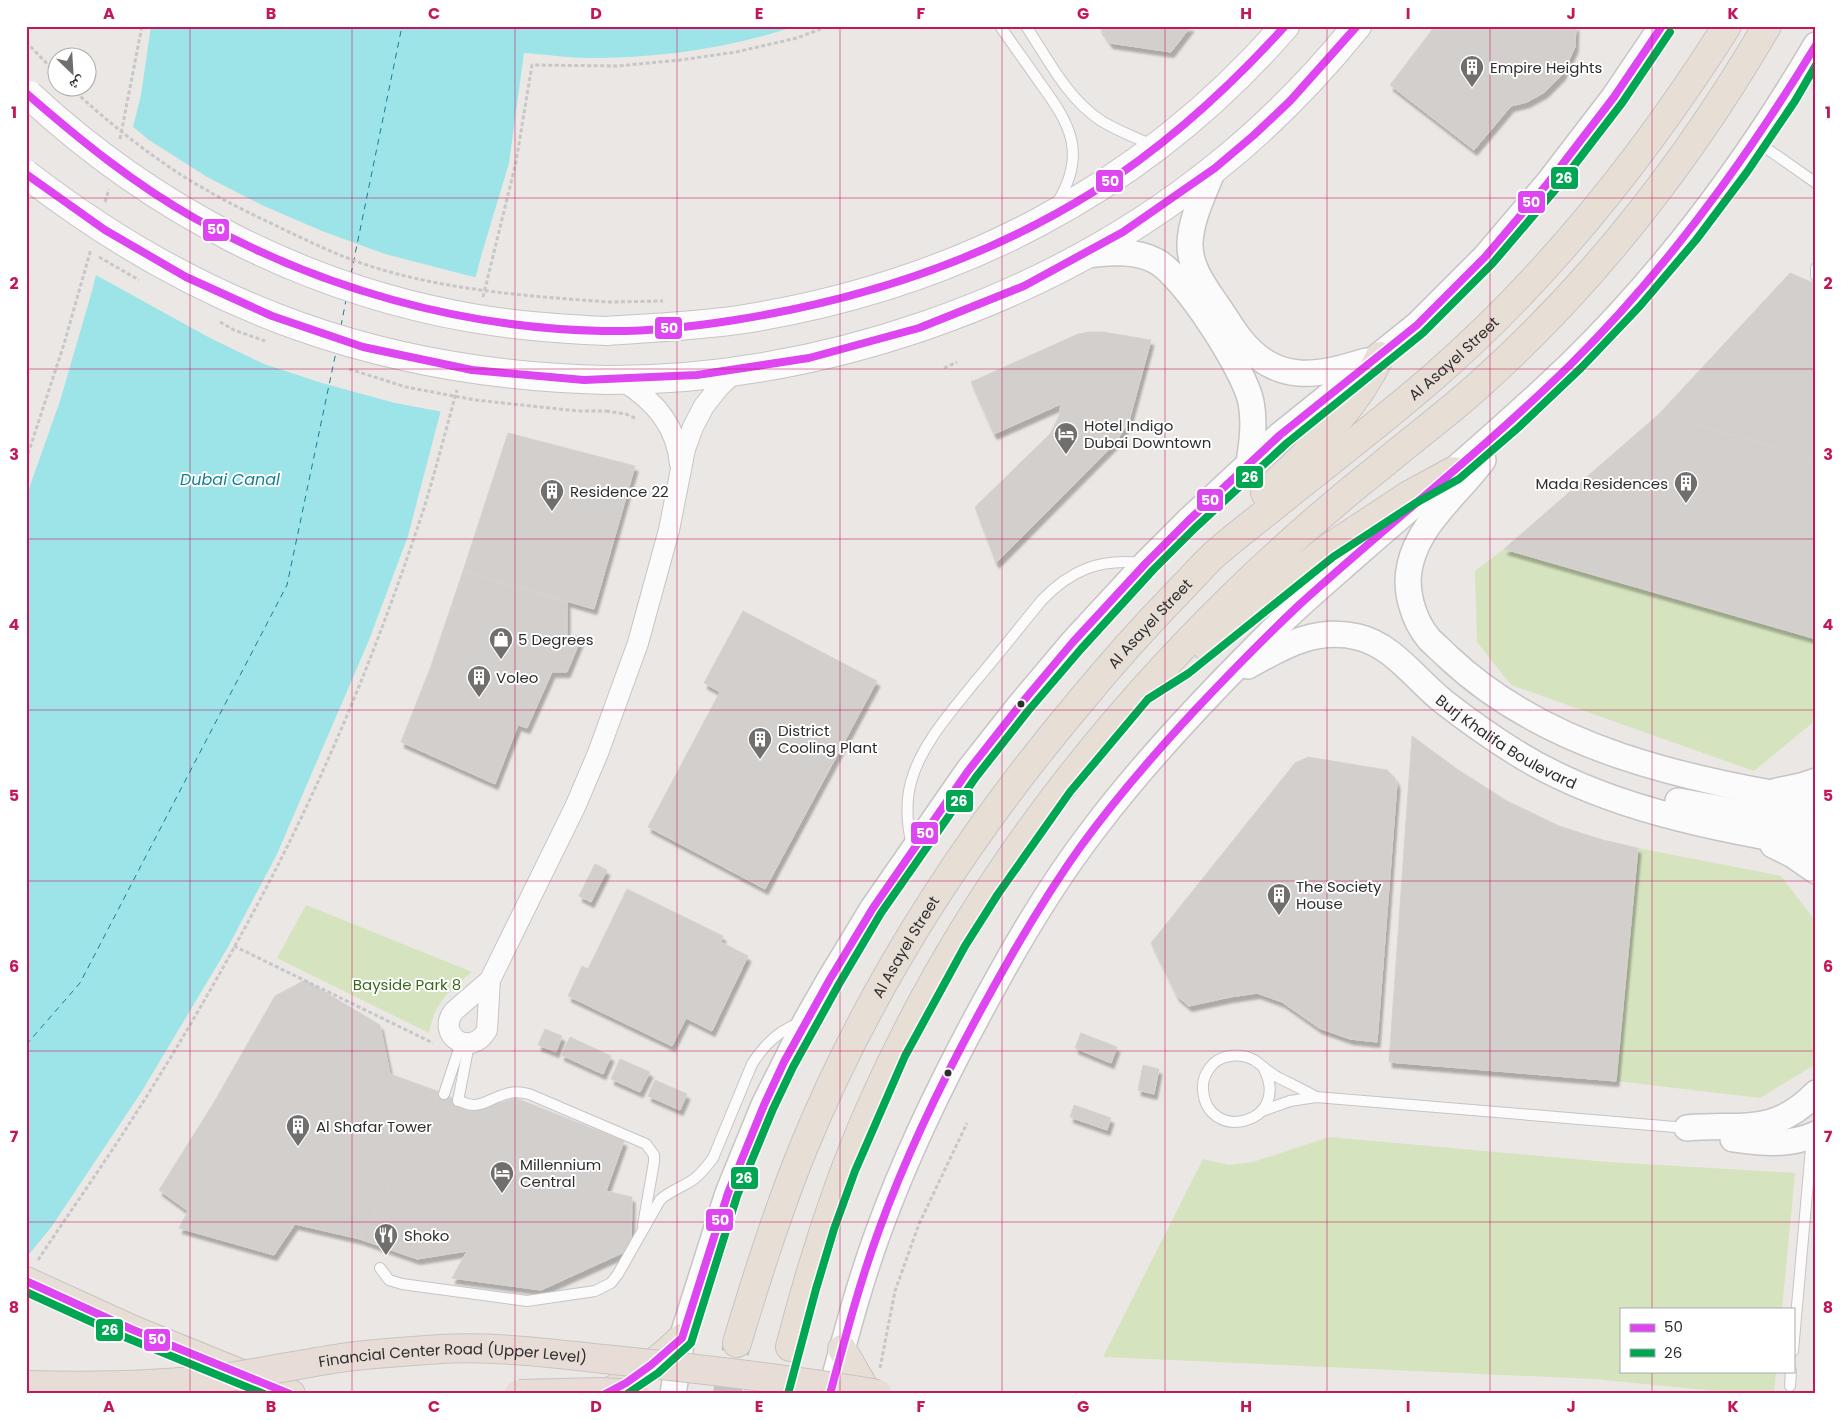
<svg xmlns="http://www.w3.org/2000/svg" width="1842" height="1420" font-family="Poppins,'Noto Naskh Arabic',sans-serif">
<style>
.green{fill:#d5e4bf}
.water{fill:#9ce4e8}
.pier{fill:#ebe7e4}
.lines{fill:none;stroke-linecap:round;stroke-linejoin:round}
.ferry{stroke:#148094;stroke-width:1;stroke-dasharray:6 5;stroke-linecap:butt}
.building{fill:#d2cfcd;stroke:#d6d3d0;filter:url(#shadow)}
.primary-tunnel{stroke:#c5c2c0;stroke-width:28;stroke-dasharray:28 14;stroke-linecap:butt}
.service-casing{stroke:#c6c4c4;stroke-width:12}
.minor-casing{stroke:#c6c4c4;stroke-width:22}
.tertiary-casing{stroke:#c6c4c4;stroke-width:28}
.secondary-casing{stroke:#c6c4c4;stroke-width:30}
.primary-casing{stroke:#c6c4c4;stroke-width:30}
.path{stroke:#c8c7c7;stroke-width:3;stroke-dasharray:4 2.5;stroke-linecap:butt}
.service{stroke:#fcfbfb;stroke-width:10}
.minor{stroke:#fcfbfb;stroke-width:20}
.tertiary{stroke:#fcfbfb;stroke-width:25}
.secondary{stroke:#fcfbfb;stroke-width:28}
.primary{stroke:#e7dfd6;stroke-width:28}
.secondary-bridge-casing{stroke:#c6c4c4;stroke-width:30;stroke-linecap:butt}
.trunk-bridge-casing{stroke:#c6c4c4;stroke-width:30;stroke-linecap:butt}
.motorway-bridge-casing{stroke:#c6c4c4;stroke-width:30;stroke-linecap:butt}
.path-bridge{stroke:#c8c7c7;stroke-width:3;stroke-dasharray:4 2.5;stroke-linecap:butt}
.secondary-bridge{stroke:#fcfbfb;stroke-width:28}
.trunk-bridge{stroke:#e8ddd6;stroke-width:28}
.motorway-bridge{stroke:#e9dbd6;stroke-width:28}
.bus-1-casing{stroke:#fff;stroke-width:11}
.bus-2-casing{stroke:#fff;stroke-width:11}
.bus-1{stroke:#de46f2;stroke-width:8}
.bus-2{stroke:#00a651;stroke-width:8}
.grid{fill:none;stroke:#c2185b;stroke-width:1;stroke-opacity:0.55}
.bus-dot{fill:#2e2e2e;stroke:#fff;stroke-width:2}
.labels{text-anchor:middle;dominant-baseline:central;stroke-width:4;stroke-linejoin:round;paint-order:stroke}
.poi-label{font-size:15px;fill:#2e2e2e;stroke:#fff;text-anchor:start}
.street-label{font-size:15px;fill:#2e2e2e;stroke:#fff}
.park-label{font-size:15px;fill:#3d691f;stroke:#fff}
.water-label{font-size:16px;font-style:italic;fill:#148094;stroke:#fff}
.line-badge{stroke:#fff;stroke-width:2}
.badge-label{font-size:14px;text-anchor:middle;font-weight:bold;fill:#fff}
.neatline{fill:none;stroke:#c2185b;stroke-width:2}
.grid-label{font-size:16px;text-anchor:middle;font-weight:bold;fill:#c2185b}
</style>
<defs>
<filter id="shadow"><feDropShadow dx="3" dy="5.5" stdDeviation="1" flood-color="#0004"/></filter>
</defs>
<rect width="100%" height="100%" fill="#ebe7e4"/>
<!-- green -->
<g class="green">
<path d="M1504,549l312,90v81l-62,51 -243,-86 -34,-43 -2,-71z"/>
<path d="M1638,848l143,28 35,46v142l-56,34 -144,-17z"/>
<path d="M306,905l166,67c-24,21 -37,29 -43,61l-152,-75z"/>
<path d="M1329,1137l279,25 187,11 -13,136h-161v62h155l-2,23h-27l-153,-15 -491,-22 100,-198 26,6 24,-3z"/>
</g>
<!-- water -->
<path class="water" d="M151,26h645c-66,22 -137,32 -207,32 -22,0 -44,-4 -65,-5l-15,110 -27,90 -74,283 -39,104 -92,214 -49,93 -86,144 -90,135 -26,32v-761l34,-96 32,-110 49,-196z"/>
<!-- pier -->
<path class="pier" d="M131,125l18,15 58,37 57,29 58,25 63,23 93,24 -35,134 -48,-9 -73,-20 -58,-19 -54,-26 -116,-64z"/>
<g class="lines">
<!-- ferry -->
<g class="ferry">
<path d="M351,274l51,-248"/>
<path d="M341,326l5,-26"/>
<path d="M26,1045l54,-62 207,-398 49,-233"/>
</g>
</g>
<!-- building -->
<g class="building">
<path d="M1099,26h92l-20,26 -61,-9z"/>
<path d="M1435,26h141l-1,21 -13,28 -17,17 -18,10 -16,4 -37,44 -84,-65z"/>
<path d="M1790,273l26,11v175l-157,-45z"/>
<path d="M1090,332h13l48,8 -22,81 -13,21 -120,121 -21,-56 75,-73 9,-18 2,-12 -67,30 -23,-52 107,-48z"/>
<path d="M1659,414l157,45v180l-312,-90z"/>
<path d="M508,433l127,33 -41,143 -131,-38z"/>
<path d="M463,571l104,31v34h15l-15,36h-15l-25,56 -9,-3 -23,59 -94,-42 30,-76z"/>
<path d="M743,611l134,70 -112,208 -117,-62 72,-135 -16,-9z"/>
<path d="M1412,736l45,33 50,32 52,25 44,14 35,8 -22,233 -227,-19z"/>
<path d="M1308,757l79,13 8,8 2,6 -20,258 -27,-3 -31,-11 -37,-26 -25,-9 -27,4 -41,9 -12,-10 -26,-53 144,-180z"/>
<path d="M595,864l12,6 -16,32 -12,-6z"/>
<path d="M627,889l96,47 -2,6 27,14 -36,75 -26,-13 -14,28 -104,-50 14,-30 6,3z"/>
<path d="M305,980l75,45 10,49 50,18 -80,147 -65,-15 -21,31 -95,-27 9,-17 -29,-21 54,-86 62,-108z"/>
<path d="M545,1029l17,7 -6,16 -18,-7z"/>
<path d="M1081,1033l36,14 -6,16 -36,-15z"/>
<path d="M570,1037l41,19 -8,18 -42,-19z"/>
<path d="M620,1059l30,13 -10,20 -29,-13z"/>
<path d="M1143,1065l16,4 -5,25 -16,-4z"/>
<path d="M655,1080l32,14 -7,16 -32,-14z"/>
<path d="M440,1092l36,18 40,-12 108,43 -18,50 26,6 -1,52 -90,41 -89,-12 15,-27 -50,8 -57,-20z"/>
<path d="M1074,1105l37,13 -4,12 -37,-13z"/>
</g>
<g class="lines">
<!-- primary-tunnel -->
<g class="primary-tunnel">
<path d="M727,1394l10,-51"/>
<path d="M778,1394l12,-47"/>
</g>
<!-- service casing -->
<g class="service-casing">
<g id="service">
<path d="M1000,26c13,19 27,38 40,57 31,42 47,71 17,120"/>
<path d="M1026,26c22,33 41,72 74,94 15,10 35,17 52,25"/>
<path d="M1756,141l60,42"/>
<path d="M1816,268v8"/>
<path d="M912,846c-5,-21 -7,-42 -1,-64 10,-37 39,-69 63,-99 23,-27 45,-55 68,-83 29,-30 58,-42 100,-37"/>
<path d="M1264,1069c28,55 -57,75 -61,21 -1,-10 4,-20 11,-27 11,-9 28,-10 40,-3 8,5 15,13 25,18 12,6 25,12 37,19"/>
<path d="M444,1094l17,-51"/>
<path d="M458,1100c22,12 28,-1 48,-6 8,-3 15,-2 23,0l117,50 8,11v7l-11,63"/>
<path d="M458,1101l11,-57"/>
<path d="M1262,1111l28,-10 26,-4 371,31"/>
<path d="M380,1268l9,12 13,4 125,17 68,-10 16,-8 7,-9 42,-74c11,-10 23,-13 34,-21 8,-6 13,-13 19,-21l39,-94c12,-19 27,-34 48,-41"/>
<path d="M1793,1351l19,-214"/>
<path d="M1790,1386l1,-15"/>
</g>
</g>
<!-- minor casing -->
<g class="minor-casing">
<g id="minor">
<path d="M623,381c31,19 54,46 57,83"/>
<path d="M490,980l-3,50c-16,29 -52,5 -33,-19l36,-31 85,-173 23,-54 40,-110 31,-113 16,-81 8,-22 11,-21 15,-19 17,-16"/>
</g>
</g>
<!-- tertiary casing -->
<g class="tertiary-casing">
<g id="tertiary">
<path d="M1213,170c-9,23 -22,48 -23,73 -1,23 14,43 27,62 8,11 15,24 24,35 36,45 77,36 125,21"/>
<path d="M1085,255c24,-2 49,-6 71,6 28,15 89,110 95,141 4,21 1,41 -2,61"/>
<path d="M1483,460c-25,34 -64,63 -73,105 -6,24 3,55 19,74 6,6 13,12 19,18 100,94 238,122 368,144"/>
<path id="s1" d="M1248,666c36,-20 67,-39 110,-29 35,8 59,44 86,65 23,18 47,35 71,50 89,56 199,76 301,94"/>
<path d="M1777,791l24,-5 15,-5"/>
<path d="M1678,801l138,25"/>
<path d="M1773,845l20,10 23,16"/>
<path d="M1687,1128c54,-5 86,9 129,-35"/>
<path d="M1733,1139c27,4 57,7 83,-5"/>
<path d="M673,1394l9,-56 46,-145 36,-88 42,-84 24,-42 43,-71 95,-137 52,-66 53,-63 73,-79 42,-42 92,-86 137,-110 68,-68 63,-74 66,-86 48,-71"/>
<path d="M830,1394c15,-55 29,-110 49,-164 31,-85 72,-167 116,-246 30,-55 63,-109 101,-158 50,-66 107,-126 165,-184 32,-33 67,-62 101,-92 71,-62 143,-122 210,-187 96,-94 176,-202 244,-318"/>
</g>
</g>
<!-- secondary casing -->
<g class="secondary-casing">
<g id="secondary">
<path d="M607,331c44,-3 88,-5 131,-11 214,-33 404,-129 547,-294"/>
<path d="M606,380c213,1 442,-78 608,-211 53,-42 100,-90 143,-143"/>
</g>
</g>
<!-- primary casing -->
<g class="primary-casing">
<g id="primary">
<path d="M1265,493c43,-42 90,-81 115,-137"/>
<path d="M1206,646l121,-97 82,-54 44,-24"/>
<path d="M26,1281l105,48 160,65"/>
<path id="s2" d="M737,1343c20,-67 41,-134 68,-199 67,-162 162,-308 274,-441 32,-39 66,-77 101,-113 12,-12 23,-25 35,-36 17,-15 35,-29 53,-43 54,-44 110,-86 163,-132 118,-102 213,-222 296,-353"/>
<path d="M790,1347c21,-81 46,-161 80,-238 85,-193 211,-364 361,-511 48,-47 98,-91 151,-133 32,-27 66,-52 97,-80 114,-102 211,-227 288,-359"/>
<path d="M842,1349l26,45"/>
<path d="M604,1394c30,-13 54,-34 78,-56"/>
</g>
</g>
<!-- path -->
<g class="path">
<path d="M26,42l32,33"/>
<path d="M120,139l22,-113"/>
<path d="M105,202l4,-13"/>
<path d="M483,297l33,-135 16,-97 86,1 62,-6 56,-8 61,-14 32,-12"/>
<path d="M608,302l55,-1"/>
<path d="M944,368l13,-6"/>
<path d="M606,411l20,3 11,5"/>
<path d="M26,460l38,-116 27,-95"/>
<path d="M234,946l199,97"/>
<path d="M38,1260c33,-50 68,-99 100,-150 52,-82 101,-168 145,-255 56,-112 102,-228 141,-347 12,-39 22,-79 33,-118"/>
<path d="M880,1368l15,-77 24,-67 48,-101"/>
</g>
<!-- service -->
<use href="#service" class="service"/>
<!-- minor -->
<use href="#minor" class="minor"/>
<!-- tertiary -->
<use href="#tertiary" class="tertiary"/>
<!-- secondary -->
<use href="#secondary" class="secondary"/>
<!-- primary -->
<use href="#primary" class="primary"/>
<!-- secondary-bridge casing -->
<g class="secondary-bridge-casing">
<g id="secondary-bridge">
<path d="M29,95c124,115 276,194 443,223 45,8 90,11 135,13"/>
<path d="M26,174c176,136 358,201 580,206"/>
</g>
</g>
<!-- trunk-bridge casing -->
<g class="trunk-bridge-casing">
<g id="trunk-bridge">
<path id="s3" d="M26,1385c65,2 129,1 194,-7 42,-5 84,-15 127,-21 31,-4 63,-6 94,-8 58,-3 115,5 172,11 89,9 177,19 265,34"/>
</g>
</g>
<!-- motorway-bridge casing -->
<g class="motorway-bridge-casing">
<path id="motorway-bridge" d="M519,1394l81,-2 35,2"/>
</g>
<!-- path-bridge -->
<g class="path-bridge">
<path d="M71,88c40,37 91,78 139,104 24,14 50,26 75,38 25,12 50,24 76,33 78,27 166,33 247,39"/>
<path d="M99,257l40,23"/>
<path d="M220,322l14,8 31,11"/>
<path d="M349,369l57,18 69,13 103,11h28"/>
</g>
<!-- secondary-bridge -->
<use href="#secondary-bridge" class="secondary-bridge"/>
<!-- trunk-bridge -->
<use href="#trunk-bridge" class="trunk-bridge"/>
<!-- motorway-bridge -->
<use href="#motorway-bridge" class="motorway-bridge"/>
<!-- bus-1 casing -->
<g class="bus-1-casing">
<g id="bus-1">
<path d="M26,93c54,47 108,91 170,126 123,69 265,109 406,112 44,1 89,-4 133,-11 126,-20 249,-60 358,-128 71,-45 135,-103 192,-166"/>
<path d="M26,174l79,56 81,47 86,39 91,31 109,23 112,10 113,-5 112,-17 110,-30 105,-42 99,-54 92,-64 39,-33 36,-34 67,-75"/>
<path d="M26,1281l105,48 159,65"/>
<path d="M605,1394l21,-11 25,-18 31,-27 46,-145 36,-88 20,-43 46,-83 43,-71 95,-137 52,-66 53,-63 73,-79 42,-42 92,-86 137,-110 68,-68 63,-74 66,-86 48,-71"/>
<path d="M830,1394c15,-55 29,-110 49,-164 29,-80 67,-157 108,-231 29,-53 59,-104 94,-153 35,-48 74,-93 115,-137 33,-35 67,-70 102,-103 90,-82 187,-157 274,-243 96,-95 174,-203 244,-318"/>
</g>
</g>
<!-- bus-2 casing -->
<g class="bus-2-casing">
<g id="bus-2">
<path d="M26,1292l101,46 137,56"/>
<path d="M627,1394l31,-21 33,-30 46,-147 36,-87 20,-42 46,-83 42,-71 95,-136 52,-66 53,-62 72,-79 42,-42 92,-85 136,-110 69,-69 64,-75 66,-86 48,-71"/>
<path d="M788,1394l28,-105 18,-60 21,-58 50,-115 60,-110 33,-52 72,-102 78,-93 41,-26 144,-116 81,-53 45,-25 60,-52 62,-59 59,-62 56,-66 51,-68 48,-71 21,-36"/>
</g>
</g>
<!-- bus-1 -->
<use href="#bus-1" class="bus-1"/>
<!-- bus-2 -->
<use href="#bus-2" class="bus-2"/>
</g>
<!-- grid -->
<path class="grid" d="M190,26v1368M352,26v1368M515,26v1368M677,26v1368M840,26v1368M1002,26v1368M1165,26v1368M1327,26v1368M1490,26v1368M1652,26v1283M26,198h1790M26,369h1790M26,539h1790M26,710h1790M26,881h1790M26,1051h1790M26,1222h1790M1652,1371v23"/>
<!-- icons -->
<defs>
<g id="building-pin" transform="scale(1.25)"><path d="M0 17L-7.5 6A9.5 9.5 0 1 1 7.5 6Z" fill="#706f6e" stroke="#fff"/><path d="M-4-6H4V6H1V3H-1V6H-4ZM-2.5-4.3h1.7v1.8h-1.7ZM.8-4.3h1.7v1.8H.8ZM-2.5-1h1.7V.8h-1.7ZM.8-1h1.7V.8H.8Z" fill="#fff"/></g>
<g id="hotel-pin" transform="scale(1.25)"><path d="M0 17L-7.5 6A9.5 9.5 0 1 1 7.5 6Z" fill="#706f6e" stroke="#fff"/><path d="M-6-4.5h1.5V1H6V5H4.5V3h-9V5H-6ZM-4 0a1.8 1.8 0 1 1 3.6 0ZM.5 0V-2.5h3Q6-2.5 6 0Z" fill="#fff"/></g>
<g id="shop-pin" transform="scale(1.25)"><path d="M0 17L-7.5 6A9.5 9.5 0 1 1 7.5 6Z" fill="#706f6e" stroke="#fff"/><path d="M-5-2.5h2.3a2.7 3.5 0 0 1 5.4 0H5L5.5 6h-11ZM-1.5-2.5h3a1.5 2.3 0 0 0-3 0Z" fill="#fff"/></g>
<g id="restaurant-pin" transform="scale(1.25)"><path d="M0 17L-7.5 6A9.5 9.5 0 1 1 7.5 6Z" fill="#706f6e" stroke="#fff"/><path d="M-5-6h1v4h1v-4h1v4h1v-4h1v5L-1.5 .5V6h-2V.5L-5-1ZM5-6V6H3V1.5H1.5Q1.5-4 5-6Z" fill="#fff"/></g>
</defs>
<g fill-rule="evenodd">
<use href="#building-pin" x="1472" y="67"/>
<use href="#hotel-pin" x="1066" y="434"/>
<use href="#building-pin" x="1686" y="483"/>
<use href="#building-pin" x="552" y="491"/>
<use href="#shop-pin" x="501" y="639"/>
<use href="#building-pin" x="479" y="677"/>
<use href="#building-pin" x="760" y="739"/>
<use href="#building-pin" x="1279" y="895"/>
<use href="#building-pin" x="298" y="1126"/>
<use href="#hotel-pin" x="502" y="1173"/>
<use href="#restaurant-pin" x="386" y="1235"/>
</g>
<!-- markers -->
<g class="bus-dot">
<circle cx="1021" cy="704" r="4.5"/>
<circle cx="948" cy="1073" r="4.5"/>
</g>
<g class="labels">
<!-- poi labels -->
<g class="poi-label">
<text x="1490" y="67">Empire Heights</text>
<text x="1084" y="425">Hotel Indigo<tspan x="1084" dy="17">Dubai Downtown</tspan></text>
<text x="1668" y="483" text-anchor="end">Mada Residences</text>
<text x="570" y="491">Residence 22</text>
<text x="518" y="639">5 Degrees</text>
<text x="496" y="677">Voleo</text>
<text x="778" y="730">District<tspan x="778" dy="17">Cooling Plant</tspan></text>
<text x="1296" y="886">The Society<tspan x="1296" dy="17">House</tspan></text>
<text x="316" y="1126">Al Shafar Tower</text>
<text x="520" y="1164">Millennium<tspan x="520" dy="17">Central</tspan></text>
<text x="404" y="1235">Shoko</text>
</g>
<!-- street labels -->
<g class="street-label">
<text stroke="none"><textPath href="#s2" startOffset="1242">Al Asayel Street</textPath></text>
<text stroke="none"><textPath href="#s2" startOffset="838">Al Asayel Street</textPath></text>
<text stroke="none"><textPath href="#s1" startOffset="300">Burj Khalifa Boulevard</textPath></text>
<text stroke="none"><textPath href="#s2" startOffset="432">Al Asayel Street</textPath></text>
<text stroke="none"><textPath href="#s3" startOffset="429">Financial Center Road (Upper Level)</textPath></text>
</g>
<!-- park labels -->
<g class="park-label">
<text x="407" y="984">Bayside Park 8</text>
</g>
<!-- water labels -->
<g class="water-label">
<text x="230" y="479">Dubai Canal</text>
</g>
</g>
<g class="line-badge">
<rect x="1550" y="166" width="29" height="24" rx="5" fill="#00a651"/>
<rect x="1095" y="169" width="29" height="24" rx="5" fill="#de46f2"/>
<rect x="1517" y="190" width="29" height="24" rx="5" fill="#de46f2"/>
<rect x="202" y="218" width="28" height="24" rx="5" fill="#de46f2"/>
<rect x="654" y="316" width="29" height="24" rx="5" fill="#de46f2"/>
<rect x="1235" y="465" width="29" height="24" rx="5" fill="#00a651"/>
<rect x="1196" y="488" width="28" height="24" rx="5" fill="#de46f2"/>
<rect x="945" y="789" width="29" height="24" rx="5" fill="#00a651"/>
<rect x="910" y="821" width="29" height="24" rx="5" fill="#de46f2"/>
<rect x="730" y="1166" width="29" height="24" rx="5" fill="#00a651"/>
<rect x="705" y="1208" width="29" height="24" rx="5" fill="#de46f2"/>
<rect x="95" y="1318" width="29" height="24" rx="5" fill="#00a651"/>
<rect x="143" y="1328" width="28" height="24" rx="5" fill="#de46f2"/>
</g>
<g class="badge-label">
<text x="1564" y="183">26</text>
<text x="1110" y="186">50</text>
<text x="1531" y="207">50</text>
<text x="216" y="234">50</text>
<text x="669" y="333">50</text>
<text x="1250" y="482">26</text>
<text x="1210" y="505">50</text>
<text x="959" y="806">26</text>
<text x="925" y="838">50</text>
<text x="744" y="1183">26</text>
<text x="720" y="1225">50</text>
<text x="110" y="1335">26</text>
<text x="157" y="1344">50</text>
</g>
<!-- border -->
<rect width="1842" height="1420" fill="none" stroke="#ffffff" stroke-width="55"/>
<!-- legend -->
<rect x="1620" y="1308" width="175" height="65" fill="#ffffff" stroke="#ababab"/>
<rect x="1630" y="1324" width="25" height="8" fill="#de46f2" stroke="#ababab"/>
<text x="1664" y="1332" font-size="15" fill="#2e2e2e">50</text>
<rect x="1630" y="1349" width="25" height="8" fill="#00a651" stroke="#ababab"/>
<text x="1664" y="1358" font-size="15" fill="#2e2e2e">26</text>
<!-- north arrow -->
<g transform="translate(72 72) rotate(155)"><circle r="24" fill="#ffffff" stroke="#ababab"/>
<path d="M0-4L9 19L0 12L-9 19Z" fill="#706f6e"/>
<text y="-8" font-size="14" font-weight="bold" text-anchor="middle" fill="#2e2e2e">ش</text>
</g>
<rect x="28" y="28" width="1786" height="1364" class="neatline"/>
<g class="grid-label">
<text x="109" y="19">A</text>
<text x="271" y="19">B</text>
<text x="434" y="19">C</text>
<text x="596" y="19">D</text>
<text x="759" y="19">E</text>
<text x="921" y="19">F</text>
<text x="1083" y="19">G</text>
<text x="1246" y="19">H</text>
<text x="1408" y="19">I</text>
<text x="1571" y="19">J</text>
<text x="1733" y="19">K</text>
<text x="14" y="118">1</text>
<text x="1828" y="118">1</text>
<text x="14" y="289">2</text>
<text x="1828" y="289">2</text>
<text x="14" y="460">3</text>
<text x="1828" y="460">3</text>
<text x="14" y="630">4</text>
<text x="1828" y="630">4</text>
<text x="14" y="801">5</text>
<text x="1828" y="801">5</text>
<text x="14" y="972">6</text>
<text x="1828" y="972">6</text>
<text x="14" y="1142">7</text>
<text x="1828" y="1142">7</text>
<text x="14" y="1313">8</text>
<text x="1828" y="1313">8</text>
<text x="109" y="1412">A</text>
<text x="271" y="1412">B</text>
<text x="434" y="1412">C</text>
<text x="596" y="1412">D</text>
<text x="759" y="1412">E</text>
<text x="921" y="1412">F</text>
<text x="1083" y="1412">G</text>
<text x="1246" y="1412">H</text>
<text x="1408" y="1412">I</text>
<text x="1571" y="1412">J</text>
<text x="1733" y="1412">K</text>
</g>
</svg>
